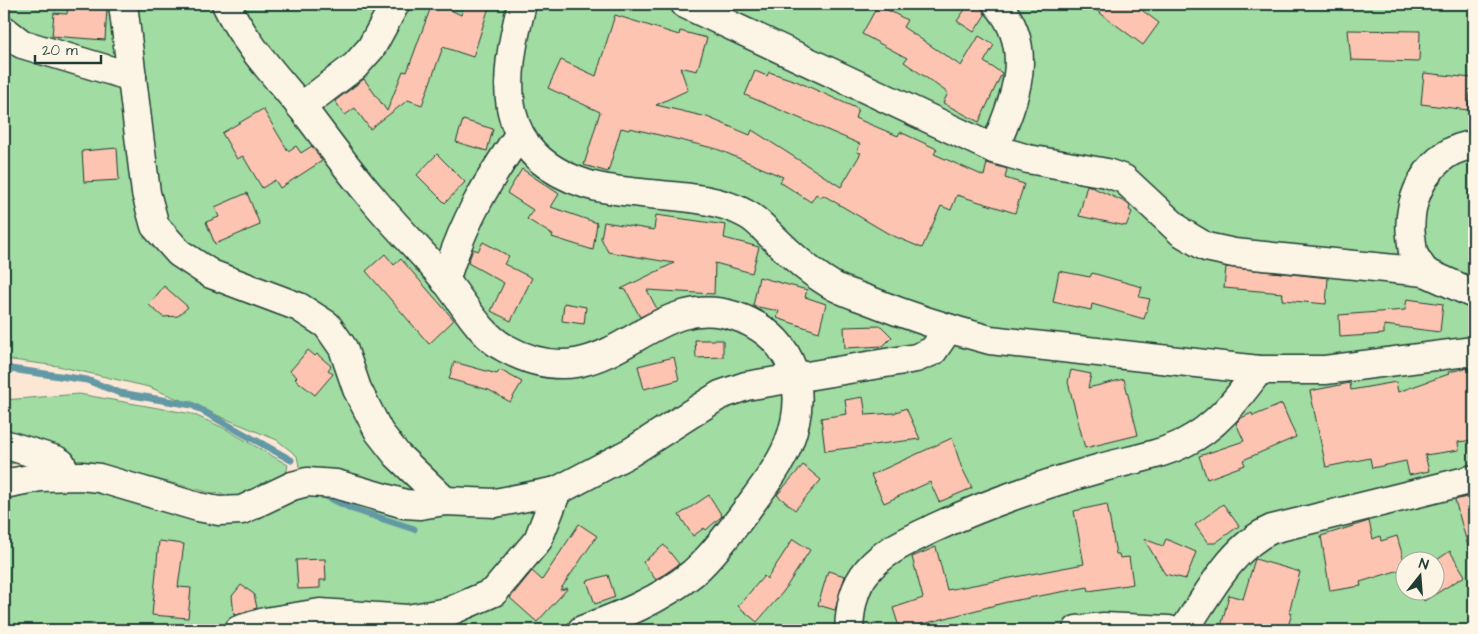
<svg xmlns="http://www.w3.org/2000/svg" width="1478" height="634" font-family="'Architects Daughter',sans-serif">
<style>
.green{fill:#a1dca2;stroke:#608c6b;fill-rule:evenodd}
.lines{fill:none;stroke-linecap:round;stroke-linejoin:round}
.stream{stroke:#6299a5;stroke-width:7}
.building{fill:#fdc5b1;stroke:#1f3d34}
.minor-casing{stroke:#1f3d34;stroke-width:31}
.minor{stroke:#fcf5e5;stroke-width:28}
</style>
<rect width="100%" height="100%" fill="#fce7d5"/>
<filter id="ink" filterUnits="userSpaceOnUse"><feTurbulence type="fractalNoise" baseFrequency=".02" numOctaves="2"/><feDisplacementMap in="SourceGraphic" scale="10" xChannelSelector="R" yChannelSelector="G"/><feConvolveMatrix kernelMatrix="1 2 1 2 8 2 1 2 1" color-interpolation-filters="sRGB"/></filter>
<g filter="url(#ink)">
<!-- green -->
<g class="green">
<path d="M4,4h1470v626h-1470v-128l49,-18h44l86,24 47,-9 71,-23 -4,-20 -20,-16 -128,-53 -91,-21 -54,-7zM1406,562h30v30h-30z"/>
<path d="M79,394l113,20 32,14 64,37 -2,10 -40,23 -39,-6 -70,-18 -95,-16 -38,7v-65z"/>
</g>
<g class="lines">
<!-- stream -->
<g class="stream">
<path d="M4,368l83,12 33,13 72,12 99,55"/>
<path d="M324,495l29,14 61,20"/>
</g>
</g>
<!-- building -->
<g class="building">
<path d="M432,4h6l23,11 4,-11h25l-17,53 -30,-10 -21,58 -14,-5 -38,29 -15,-21 -10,7 -10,-14 29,-22 23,32 16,-40 4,1z"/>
<path d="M969,4l12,1 4,10 -11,17 -17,-11z"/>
<path d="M1088,4h46l25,19 -16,22z"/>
<path d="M68,5l39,3 -2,32 -53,-4 2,-23 13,1z"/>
<path d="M878,5l29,15 -4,7 58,39 18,-30 15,9 -10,17 18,11 -23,49 -36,-19 5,-10 -44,-31 3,-4 -45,-24z"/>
<path d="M615,15l64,20 1,-4 27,7 -10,33 -17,-4 8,23 -32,15 51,12 43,18 2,-5 89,57 20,-34 -4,-1 3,-8 -115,-49 10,-24 12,5 2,-4 27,9 62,28 -3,9 43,18 2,-4 37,17 -3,5 50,22 3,-13 20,6 -2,9 19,6 -9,29 -58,-18 -6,15 -10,-4 -19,42 -33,-14 -66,-39 -2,3 -5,-4 -5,8 -31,-20 3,-5 -66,-28 -87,-21 -1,2 -8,-2 -13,44 -24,-7 16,-53 -52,-24 13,-28 35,16z"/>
<path d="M1348,30l72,1 -1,31 -68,-2z"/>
<path d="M1424,73l48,5 -4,32 -47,-6z"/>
<path d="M263,109l25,42 8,-5 5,7 11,-7 10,15 -42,27 -5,-8 -13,8 -19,-32 -6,3 -15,-26z"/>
<path d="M463,120l30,9 -6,22 -31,-9z"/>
<path d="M117,148l2,32 -35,2 -2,-31z"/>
<path d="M437,154l28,28 -20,21 -28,-28z"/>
<path d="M522,169l37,25 -8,13 46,16 -4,27 -41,-13 1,-2 -26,-16 6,-9 -26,-17z"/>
<path d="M1087,185l38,17 5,4 -1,4 3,2 -6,14 -47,-10z"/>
<path d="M247,193l13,32 -45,19 -9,-22 13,-5 -4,-10z"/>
<path d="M656,215l70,10 -2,13 35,9 -7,26 -37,-10 -1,31 -67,-4 10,19 -17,8 -14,-27 -5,-1 53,-26 -66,-11 -7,-14 3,-16 50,8z"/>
<path d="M483,242l26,14 -5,8 28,14 -21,43 -20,-10 13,-28 -36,-20 5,-14 5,2z"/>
<path d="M385,254l9,11 7,-6 53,61 -25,24 -63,-73z"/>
<path d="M1226,267l102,11 -2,26 -44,-4 1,-7 -59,-5z"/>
<path d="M1059,271l31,6 2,-4 50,14 -3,10 11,2 -6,20 -52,-15 -1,6 -38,-8z"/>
<path d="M759,277l48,13 -2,7 21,7 -7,28 -42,-14 2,-7 -26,-5z"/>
<path d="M164,286l24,21 -10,9 -15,1 -14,-12z"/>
<path d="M1407,299l36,5 -3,28 -56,-7v9l-44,3 -1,-22 66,-5z"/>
<path d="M564,303l22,4 -2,17 -22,-3z"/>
<path d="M881,326l11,11 -9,9 -38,2 -1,-21z"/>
<path d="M695,340h28v17l-27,1z"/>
<path d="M308,350l7,6 2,-2 14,12 -3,4 5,4 -18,21 -20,-16 2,-2 -7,-6z"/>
<path d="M674,357l5,23 -35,9 -6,-23z"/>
<path d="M454,362l43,12 3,-4 22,12 -12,20 -21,-12 -40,-11z"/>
<path d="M1468,368l1,4 5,-1v69l-16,2 1,8 -34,5 4,16 -20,4 -3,-14 -34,7 -2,-10 -44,9 -16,-76 40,-8 1,7 45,-8 2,10 51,-18 -1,-2z"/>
<path d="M1071,370l20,4 -3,14 36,-9 14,56 -53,13 -17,-66z"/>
<path d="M863,397l3,18 28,-2 12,-5 14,31 -95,12 -4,-33 26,-4 -2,-14z"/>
<path d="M1282,404l14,33 -53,23 2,5 -38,14 -8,-23 45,-15 -8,-18 5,-5 11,-5 1,3z"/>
<path d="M952,438l9,28 11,22 -33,14 -9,-20 -46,21 -13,-28z"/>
<path d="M803,465l18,15 -26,30 -18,-15z"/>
<path d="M709,495l13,21 -16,14 -2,-2 -11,8 -14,-21z"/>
<path d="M1474,495v54l-5,1 -14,-50z"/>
<path d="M1107,504l9,50h3l1,4 9,-1 4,27 -44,7 -1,-4 -81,15 -107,28 -7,-22 30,-10 -11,-41 24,-10 11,43 137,-26 -10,-53z"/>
<path d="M1223,504l16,22 -24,17h-7l-13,-18z"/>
<path d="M1369,521l4,18 7,-3 1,5 16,-5 9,32 -46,14 1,4 -31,5 -9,-55z"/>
<path d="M579,524l18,12 -37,54 8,-2 -31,34 -27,-24 22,-27 10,9z"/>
<path d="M793,539l17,11 -27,42 -26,30 -19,-16 26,-30 3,3z"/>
<path d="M1144,539l19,7 3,-7 30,13 -10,27 -21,-5z"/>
<path d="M159,541l25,3 -6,43 13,1 -3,30 -36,-3z"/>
<path d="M664,545l15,19 -23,16 -13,-18z"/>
<path d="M1450,551l15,25 -41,25 -5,-9h17v-30h-2z"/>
<path d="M325,559l1,21h-6v8l-22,1 -2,-29z"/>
<path d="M1255,559l45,13 -11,40 3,1 -5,17h-54l-12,-3 8,-32 14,4z"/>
<path d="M828,571l17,5 -10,34 -17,-5z"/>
<path d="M608,575l7,22 -20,7 -8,-23z"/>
<path d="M241,585l13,9 3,14 -23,7 -2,-19z"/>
</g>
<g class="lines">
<!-- minor casing -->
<g class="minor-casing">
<g id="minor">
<path d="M123,4l23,189 9,33 24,27 32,21 88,33 28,18 16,23 14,41 22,43 18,23 48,46"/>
<path d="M226,4c19,40 49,71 77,105 23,30 45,61 70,90 23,28 49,53 72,81 17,21 36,56 60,68 105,58 141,-61 230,-32 59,20 75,74 53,129 -10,24 -28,46 -43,67 -16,21 -32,43 -52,61 -33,27 -71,42 -111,57"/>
<path d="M522,4c-20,78 -28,150 64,180 21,7 43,7 64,10 31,3 67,4 96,20 12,6 21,18 31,27 16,16 33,31 53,43 11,7 25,11 38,16 40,16 80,29 122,40l269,30h66l149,-19"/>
<path d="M685,4l309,145 34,10 79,14 17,6 57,53 25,15 28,6 191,19 49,22"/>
<path d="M4,30l18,14 110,33"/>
<path d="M301,107l54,-41 16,-18 24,-44"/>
<path d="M994,149c20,-48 43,-100 3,-145"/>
<path d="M1425,272c-4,-6 -8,-11 -11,-17 -2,-5 -2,-13 -3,-19 -5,-39 20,-87 63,-91"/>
<path d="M445,281c18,-59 40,-96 74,-146"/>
<path d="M4,444l52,16 5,3 4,12"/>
<path d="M4,484l36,-7 41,-1 18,2 99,29 21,4 23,-1 50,-24 15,-4 29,2 69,20 15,1 25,-4 50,2 62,-12 74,-39 89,-57 26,-9 170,-28 17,-7 15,-22"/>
<path d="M239,630l26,-8 55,-9 87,6 41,-7 46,-20 44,-52 19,-49"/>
<path d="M849,630c1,-21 4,-43 19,-60 17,-20 42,-30 66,-42 54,-25 110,-44 167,-60 28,-8 57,-12 83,-25 33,-16 54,-45 75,-73"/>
<path d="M1077,630l27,-3 65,3"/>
<path d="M1184,630c24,-35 47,-83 88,-101l202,-50"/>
</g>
</g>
<!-- minor -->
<use href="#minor" class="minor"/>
</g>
</g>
<!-- margin -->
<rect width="1478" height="634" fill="none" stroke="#fcf5e5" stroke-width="20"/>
<rect x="10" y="10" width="1458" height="614" fill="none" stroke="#1f3d34" stroke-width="2" filter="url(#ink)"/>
<!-- north arrow -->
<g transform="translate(1420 576) rotate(17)"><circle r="24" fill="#fcf5e5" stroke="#a4ab9e"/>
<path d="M0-4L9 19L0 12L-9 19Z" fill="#1f3d34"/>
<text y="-8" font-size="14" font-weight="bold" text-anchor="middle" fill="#1f3d34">N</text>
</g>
<!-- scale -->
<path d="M35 55v8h66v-8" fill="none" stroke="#1f3d34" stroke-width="2.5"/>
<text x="42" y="55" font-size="15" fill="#1f3d34" stroke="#fcf5e5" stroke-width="4" paint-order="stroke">20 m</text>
</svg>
